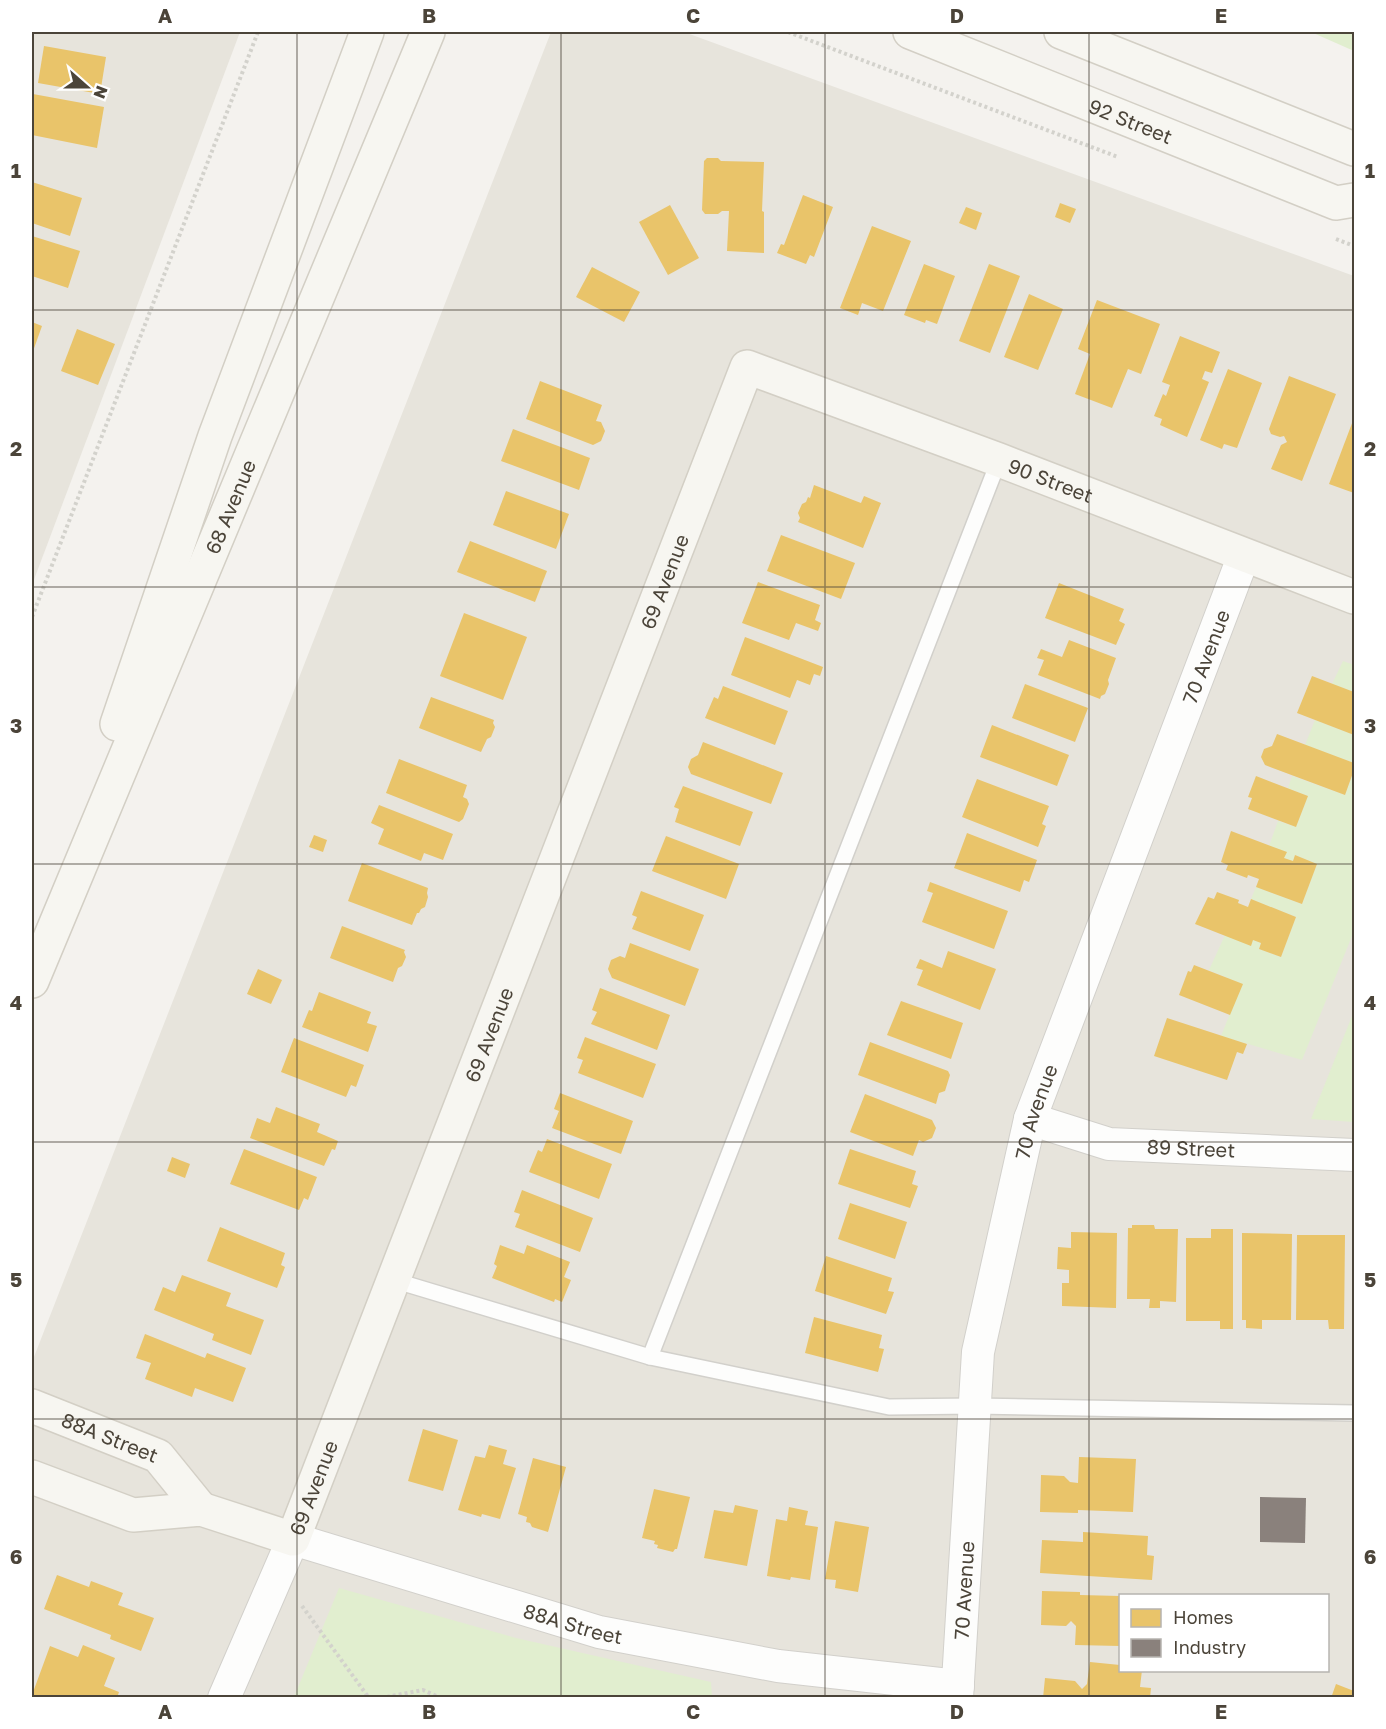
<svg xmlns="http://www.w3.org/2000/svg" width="1386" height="1729" font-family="'Golos Text',sans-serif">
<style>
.residential{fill:#e7e4dc;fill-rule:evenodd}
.green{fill:#e1eecf}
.homes{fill:#e9c46a}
.industry{fill:#8a817c}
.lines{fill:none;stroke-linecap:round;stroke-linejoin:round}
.lane-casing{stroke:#d2d0cb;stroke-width:18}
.street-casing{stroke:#d2d0cb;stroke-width:34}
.secondary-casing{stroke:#d3cfc5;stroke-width:36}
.path{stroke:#d3d2cc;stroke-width:4;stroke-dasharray:3 3;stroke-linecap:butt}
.lane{stroke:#fdfdfc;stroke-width:15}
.street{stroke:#fdfdfc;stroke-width:32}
.secondary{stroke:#f7f6f1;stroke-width:33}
.grid{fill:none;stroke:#4b4439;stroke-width:1.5;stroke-opacity:0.55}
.labels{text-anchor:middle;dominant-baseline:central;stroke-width:6;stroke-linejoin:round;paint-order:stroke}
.street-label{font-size:20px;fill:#4b4439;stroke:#fff}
.neatline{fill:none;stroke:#4b4439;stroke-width:2}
.grid-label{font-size:20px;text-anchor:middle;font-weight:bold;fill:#4b4439}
</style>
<rect width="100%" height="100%" fill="#f4f2ee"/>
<!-- residential -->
<g class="residential">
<path d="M32,32h208l-208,553z"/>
<path d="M551,32h133l670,244v1421h-1322v-335zM1120,1596h208v74h-208z"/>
</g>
<!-- green -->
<g class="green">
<path d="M1311,32h43v19z"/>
<path d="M1343,661l11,4v27l-22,-8z"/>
<path d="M1315,720l39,15v28l-49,-18z"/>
<path d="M1354,770v161l-52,129 -81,-24 21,-52 -33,-14 16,-35 28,5 8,3 -2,6 22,8 15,-40 -45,-18 5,-12 46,17 15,-40 -22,-9 -2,6 -9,-3 2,-6 -17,-6 9,-25 18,6 12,-31 -20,-8 4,-12 53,19z"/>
<path d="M1354,1011v111l-43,-3z"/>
<path d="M339,1588l177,50 195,44 1,15h-418z"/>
</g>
<!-- homes -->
<g class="homes">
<path d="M44,46l62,11 -6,37 -62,-11z"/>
<path d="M33,94l71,13 -7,41 -65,-13z"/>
<path d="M707,158h11l3,3 43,1 -2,49 2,1v41l-37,-2 2,-40h-7l-4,3h-13l-3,-4 2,-49z"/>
<path d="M32,182l50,16 -12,38 -38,-13z"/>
<path d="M803,195l30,12 -19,50 -4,-2 -4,9 -29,-11 4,-9 3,1z"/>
<path d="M1060,203l16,6 -6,14 -15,-6z"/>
<path d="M670,205l29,53 -31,17 -29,-53z"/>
<path d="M966,207l16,6 -6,17 -17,-7z"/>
<path d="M872,226l39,15 -28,70 -21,-8 -4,12 -18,-7z"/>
<path d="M32,236l48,15 -12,37 -36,-12z"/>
<path d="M924,264l31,12 -18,48 -11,-4 -1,3 -21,-8z"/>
<path d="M989,264l31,12 -30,77 -31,-12z"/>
<path d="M592,267l48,25 -16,30 -48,-25z"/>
<path d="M1029,294l34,15 -25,61 -34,-13z"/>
<path d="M1097,300l63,24 -19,50 -13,-5 -16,39 -37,-14 15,-40 -12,-5z"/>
<path d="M32,322l10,4 -10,28z"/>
<path d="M77,329l38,15 -17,41 -37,-14z"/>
<path d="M1180,336l40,16 -8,21 -7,-2 -3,8 7,3 -22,55 -27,-12 2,-6 -8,-3 9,-22 3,2 4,-11 -8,-3z"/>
<path d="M1228,369l34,14 -25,65 -13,-4 -2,5 -22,-9z"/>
<path d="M1289,376l47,18 -34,87 -31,-12 10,-24 6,-3 -3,-6 -4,1 -9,-3 -2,-5z"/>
<path d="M540,381l62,24 -6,16 5,1 4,9 -4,10 -8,4 -67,-26z"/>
<path d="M1354,418v75l-25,-9z"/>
<path d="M513,429l77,29 -11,32 -78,-29z"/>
<path d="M814,485l47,18 3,-7 17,7 -18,45 -65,-26 2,-4 -2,-5 4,-9 4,-2 2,-5 2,1z"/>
<path d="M506,491l63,23 -13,35 -63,-24z"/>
<path d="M781,535l74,28 -14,36 -74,-28z"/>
<path d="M470,541l77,30 -12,31 -78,-30z"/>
<path d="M758,582l62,23 -5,15 6,3 -3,8 -22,-8 -7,17 -47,-17z"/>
<path d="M1059,583l65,26 -5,12 6,3 -9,21 -71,-27z"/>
<path d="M464,613l63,24 -24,63 -63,-24z"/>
<path d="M745,637l78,30 -3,9 -6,-2 -4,11 -13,-5 -7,18 -59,-23z"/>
<path d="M1069,640l47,18 -8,22 1,4 -4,10 -4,2 -1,3 -62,-24 6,-15 -7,-2 4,-9 21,8z"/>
<path d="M1312,676l42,16v43l-57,-22z"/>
<path d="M1025,684l63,24 -13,34 -63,-24z"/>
<path d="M723,686l65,25 -13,34 -70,-27 9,-21 4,2z"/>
<path d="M431,697l63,23 -1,3 2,4 -4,10 -4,2 -6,13 -62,-24z"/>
<path d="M992,725l77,30 -12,31 -77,-29z"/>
<path d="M1277,734l77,29v7l-9,25 -80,-30 -4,-8 3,-8 8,-3z"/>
<path d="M703,742l80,31 -12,31 -80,-30 -3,-7 3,-8 7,-4z"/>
<path d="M399,759l68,26 -4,12 4,2 2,5 -6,15 -4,3 -73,-29z"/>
<path d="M1256,776l52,20 -12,31 -48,-18 4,-11 -4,-1z"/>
<path d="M977,779l72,27 -7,18 4,2 -8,21 -76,-30z"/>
<path d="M683,786l70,26 -13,34 -65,-24 4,-13 -5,-2z"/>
<path d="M379,805l74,29 -10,26 -19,-7 -3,8 -43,-17 6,-15 -13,-6z"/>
<path d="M1231,831l56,21 -3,6 9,3 2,-6 22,9 -15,40 -46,-17 3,-8 -11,-4 -1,3 -21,-8 2,-5 -7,-3z"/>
<path d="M967,833l70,27 -8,22 -5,-2 -4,12 -66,-24z"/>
<path d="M314,835l13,5 -4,12 -14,-5z"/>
<path d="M666,836l73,28 -13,35 -74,-28z"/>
<path d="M362,863l66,25 -1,5 1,4 -3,10 -4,2 -2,4h-2l-5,12 -64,-24z"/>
<path d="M930,882l78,29 -14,38 -72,-27 11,-29 -6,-2z"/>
<path d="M641,891l63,24 -14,36 -58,-22 5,-12 -5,-2z"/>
<path d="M1217,892l22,8 -1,3 10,4 3,-8 45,18 -15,40 -22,-8 2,-6 -8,-3 -2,6 -56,-22 13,-27 6,2z"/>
<path d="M342,926l63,24 -1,2 2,5 -4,9 -4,2 -5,14 -63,-24z"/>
<path d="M630,943l69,26 -14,37 -73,-28 -4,-9 3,-9 9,-4 5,2z"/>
<path d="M948,951l48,18 -16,41 -63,-25 6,-15 -7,-2 4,-9 22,9z"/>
<path d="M1194,965l49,19 -13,31 -51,-20 9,-24 3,1z"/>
<path d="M258,969l24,11 -11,24 -24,-10z"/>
<path d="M600,988l70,27 -13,35 -66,-26 6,-12 -5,-2z"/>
<path d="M319,992l52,20 -4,11 10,3 -9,26 -66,-25 7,-17 3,1z"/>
<path d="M901,1001l62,22 -12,36 -64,-24z"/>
<path d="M1167,1018l80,26 -4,10 -6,-2 -10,28 -73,-24z"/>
<path d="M585,1037l71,27 -13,34 -65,-25 5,-13 -6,-2z"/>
<path d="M294,1038l70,27 -8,22 -5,-2 -5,12 -65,-25z"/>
<path d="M870,1042l78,29 2,4 -5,16 -6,2 -3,11 -78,-29z"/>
<path d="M560,1093l73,28 -12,33 -69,-26 7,-17 -5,-2z"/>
<path d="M865,1094l67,26 4,8 -4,10 -9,4 -4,-2 -6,16 -63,-24z"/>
<path d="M276,1107l44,17 -3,8 21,9 -3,9 -3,-1 -8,17 -74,-28 7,-20 13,5z"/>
<path d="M547,1139l65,25 -13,35 -70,-27 9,-22 4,2z"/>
<path d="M244,1149l73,28 -9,23 -4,-2 -5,12 -69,-26z"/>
<path d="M850,1149l66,22 -4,13 6,2 -8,22 -72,-24z"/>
<path d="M172,1157l18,7 -5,14 -18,-7z"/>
<path d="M522,1190l71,28 -13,34 -65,-25 5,-13 -6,-2z"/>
<path d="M850,1203l57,19 -12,37 -57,-20z"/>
<path d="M1132,1225h22l1,4h23l-2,73 -16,-1v7h-11l1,-9h-23l1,-71h4z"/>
<path d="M220,1227l65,26 -4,12 4,2 -8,21 -70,-27z"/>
<path d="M1211,1229h22v100h-13v-8h-34v-83h25z"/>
<path d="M1071,1232l46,1 -1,75 -54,-2v-23h7v-13l-12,-1 1,-22 13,1z"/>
<path d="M1242,1233l50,1 -1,86h-29v9l-16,-1v-8h-4z"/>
<path d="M1297,1235h48l-1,94h-15l-1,-9h-32z"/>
<path d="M500,1245l24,9 3,-9 43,17 -6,15 7,3 -9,22 -7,-3 -1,3 -62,-24 5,-12 -3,-2z"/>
<path d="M826,1256l66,22 -4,13 6,1 -8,22 -71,-23z"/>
<path d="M182,1275l49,18 -5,13 38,14 -13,35 -39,-15 2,-6 -60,-24 9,-23 12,5z"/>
<path d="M814,1317l68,18 -3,13 5,1 -6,23 -73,-19z"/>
<path d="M145,1334l60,24 2,-5 39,15 -13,34 -38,-14 -3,9 -47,-18 6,-16 -15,-5z"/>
<path d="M423,1429l35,11 -15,51 -35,-10z"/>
<path d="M489,1445l18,5 -4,14 13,4 -16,51 -18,-5 -1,3 -23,-7 17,-54 10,2z"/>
<path d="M1079,1457l57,2 -3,53 -55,-2v3l-38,-1 1,-37 23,1 6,6 8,1z"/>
<path d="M533,1458l33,9 -18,65 -16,-5 -2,-4 -4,-1 1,-5 -9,-3z"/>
<path d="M654,1489l36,8 -13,52h-2l-2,3 -16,-4 1,-3 -4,-1 1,-3 -13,-3z"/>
<path d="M735,1505l23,5 -11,56 -43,-8 10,-48 19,3z"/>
<path d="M789,1507l19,4 -3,14 13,2 -8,53 -19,-3 -1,3 -23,-4 9,-57 11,2z"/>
<path d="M835,1521l34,6 -11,65 -23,-4 1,-8 -11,-1z"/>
<path d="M1083,1532l65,4 -1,19 7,1 -2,24 -112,-7 2,-33 41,2z"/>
<path d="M57,1575l32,12 2,-6 32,12 -5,12 36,13 -13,33 -31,-12 1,-4 -67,-26z"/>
<path d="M1042,1591l38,1v3l40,1v50l-45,-1 1,-19 -5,-5 -5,5 -25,-1z"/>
<path d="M83,1645l32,13 -11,28 15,6 -2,6h-80l-5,-3 18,-49 28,11z"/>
<path d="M1090,1662l30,3v5h22l-2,17 11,1 -1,10h-107l2,-20 30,3 7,8 5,-5z"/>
<path d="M1336,1684l18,7v7h-23z"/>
</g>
<!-- industry -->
<path class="industry" d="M1260,1497l46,1 -1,45 -45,-1z"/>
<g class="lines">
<!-- lane casing -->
<g class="lane-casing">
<g id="lane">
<path d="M393,1280l257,77 239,50 86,-1 379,7"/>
<path d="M650,1357l349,-897"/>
</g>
</g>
<!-- street casing -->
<g class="street-casing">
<g id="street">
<path id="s1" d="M1030,1119l79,25 245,11"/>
<path id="s2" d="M224,1698l69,-159 306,93 179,34 180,20"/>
<path id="s3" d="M957,1698l21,-346 52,-233 214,-564"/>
</g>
</g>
<!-- secondary casing -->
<g class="secondary-casing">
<g id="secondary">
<path id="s4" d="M910,32l426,171 18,-3"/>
<path d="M1061,32l293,117"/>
<path d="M117,724l98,-288 152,-404"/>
<path id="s5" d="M32,981l396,-949"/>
<path id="s6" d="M32,1406l126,50 43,53"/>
<path id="s7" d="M32,1477l101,38 68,-6 92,30 454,-1172 252,93 355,137"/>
</g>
</g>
<!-- path -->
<g class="path">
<path d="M788,32l330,125"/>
<path d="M1336,239l18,7"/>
<path d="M32,617l226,-585"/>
<path d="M302,1606l67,92"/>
<path d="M381,1698l42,-8 18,8"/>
</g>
<!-- lane -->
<use href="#lane" class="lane"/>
<!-- street -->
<use href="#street" class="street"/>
<!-- secondary -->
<use href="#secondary" class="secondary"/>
</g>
<!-- grid -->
<path class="grid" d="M297,32v1666M561,32v1666M825,32v1666M1089,32v1666M32,310h1322M32,587h1322M32,864h1322M32,1142h1322M32,1419h1322"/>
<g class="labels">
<!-- street labels -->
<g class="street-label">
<text stroke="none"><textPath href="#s4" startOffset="238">92 Street</textPath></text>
<text stroke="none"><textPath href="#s7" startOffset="1854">90 Street</textPath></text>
<text stroke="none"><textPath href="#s5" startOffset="514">68 Avenue</textPath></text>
<text stroke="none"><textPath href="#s7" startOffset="1300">69 Avenue</textPath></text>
<text stroke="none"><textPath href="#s3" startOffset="1080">70 Avenue</textPath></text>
<text stroke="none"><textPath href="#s7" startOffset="814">69 Avenue</textPath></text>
<text stroke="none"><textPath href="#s3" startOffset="594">70 Avenue</textPath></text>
<text stroke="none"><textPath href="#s1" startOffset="165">89 Street</textPath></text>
<text stroke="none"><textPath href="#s6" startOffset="84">88A Street</textPath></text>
<text stroke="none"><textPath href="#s7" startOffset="328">69 Avenue</textPath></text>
<text stroke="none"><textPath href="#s3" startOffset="108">70 Avenue</textPath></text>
<text stroke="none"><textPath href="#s2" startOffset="466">88A Street</textPath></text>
</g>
</g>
<!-- border -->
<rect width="1386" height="1729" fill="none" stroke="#ffffff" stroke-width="66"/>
<!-- legend -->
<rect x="1119" y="1594" width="210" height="78" fill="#ffffff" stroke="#b7b4b0" stroke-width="1.5"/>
<rect x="1131" y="1609" width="30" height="18" fill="#e9c46a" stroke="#b7b4b0" stroke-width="1.5"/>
<text x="1173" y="1624" font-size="18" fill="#4b4439">Homes</text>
<rect x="1131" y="1639" width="30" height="18" fill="#8a817c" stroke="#b7b4b0" stroke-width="1.5"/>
<text x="1173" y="1654" font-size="18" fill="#4b4439">Industry</text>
<!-- north arrow -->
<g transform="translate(87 87) rotate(111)" stroke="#ffffff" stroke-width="4.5" paint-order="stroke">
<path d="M0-4.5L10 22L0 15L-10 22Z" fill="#4b4439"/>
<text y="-9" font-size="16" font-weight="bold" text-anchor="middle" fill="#4b4439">N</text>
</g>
<rect x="33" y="33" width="1320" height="1663" class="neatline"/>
<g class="grid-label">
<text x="165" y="23">A</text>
<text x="429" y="23">B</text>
<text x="693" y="23">C</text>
<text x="957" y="23">D</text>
<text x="1221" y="23">E</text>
<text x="16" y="178">1</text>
<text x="1370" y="178">1</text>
<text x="16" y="456">2</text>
<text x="1370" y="456">2</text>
<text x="16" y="733">3</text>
<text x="1370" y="733">3</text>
<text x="16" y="1010">4</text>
<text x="1370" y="1010">4</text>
<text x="16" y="1287">5</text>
<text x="1370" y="1287">5</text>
<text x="16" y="1564">6</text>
<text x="1370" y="1564">6</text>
<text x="165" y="1719">A</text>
<text x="429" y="1719">B</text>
<text x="693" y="1719">C</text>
<text x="957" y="1719">D</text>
<text x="1221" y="1719">E</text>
</g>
</svg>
